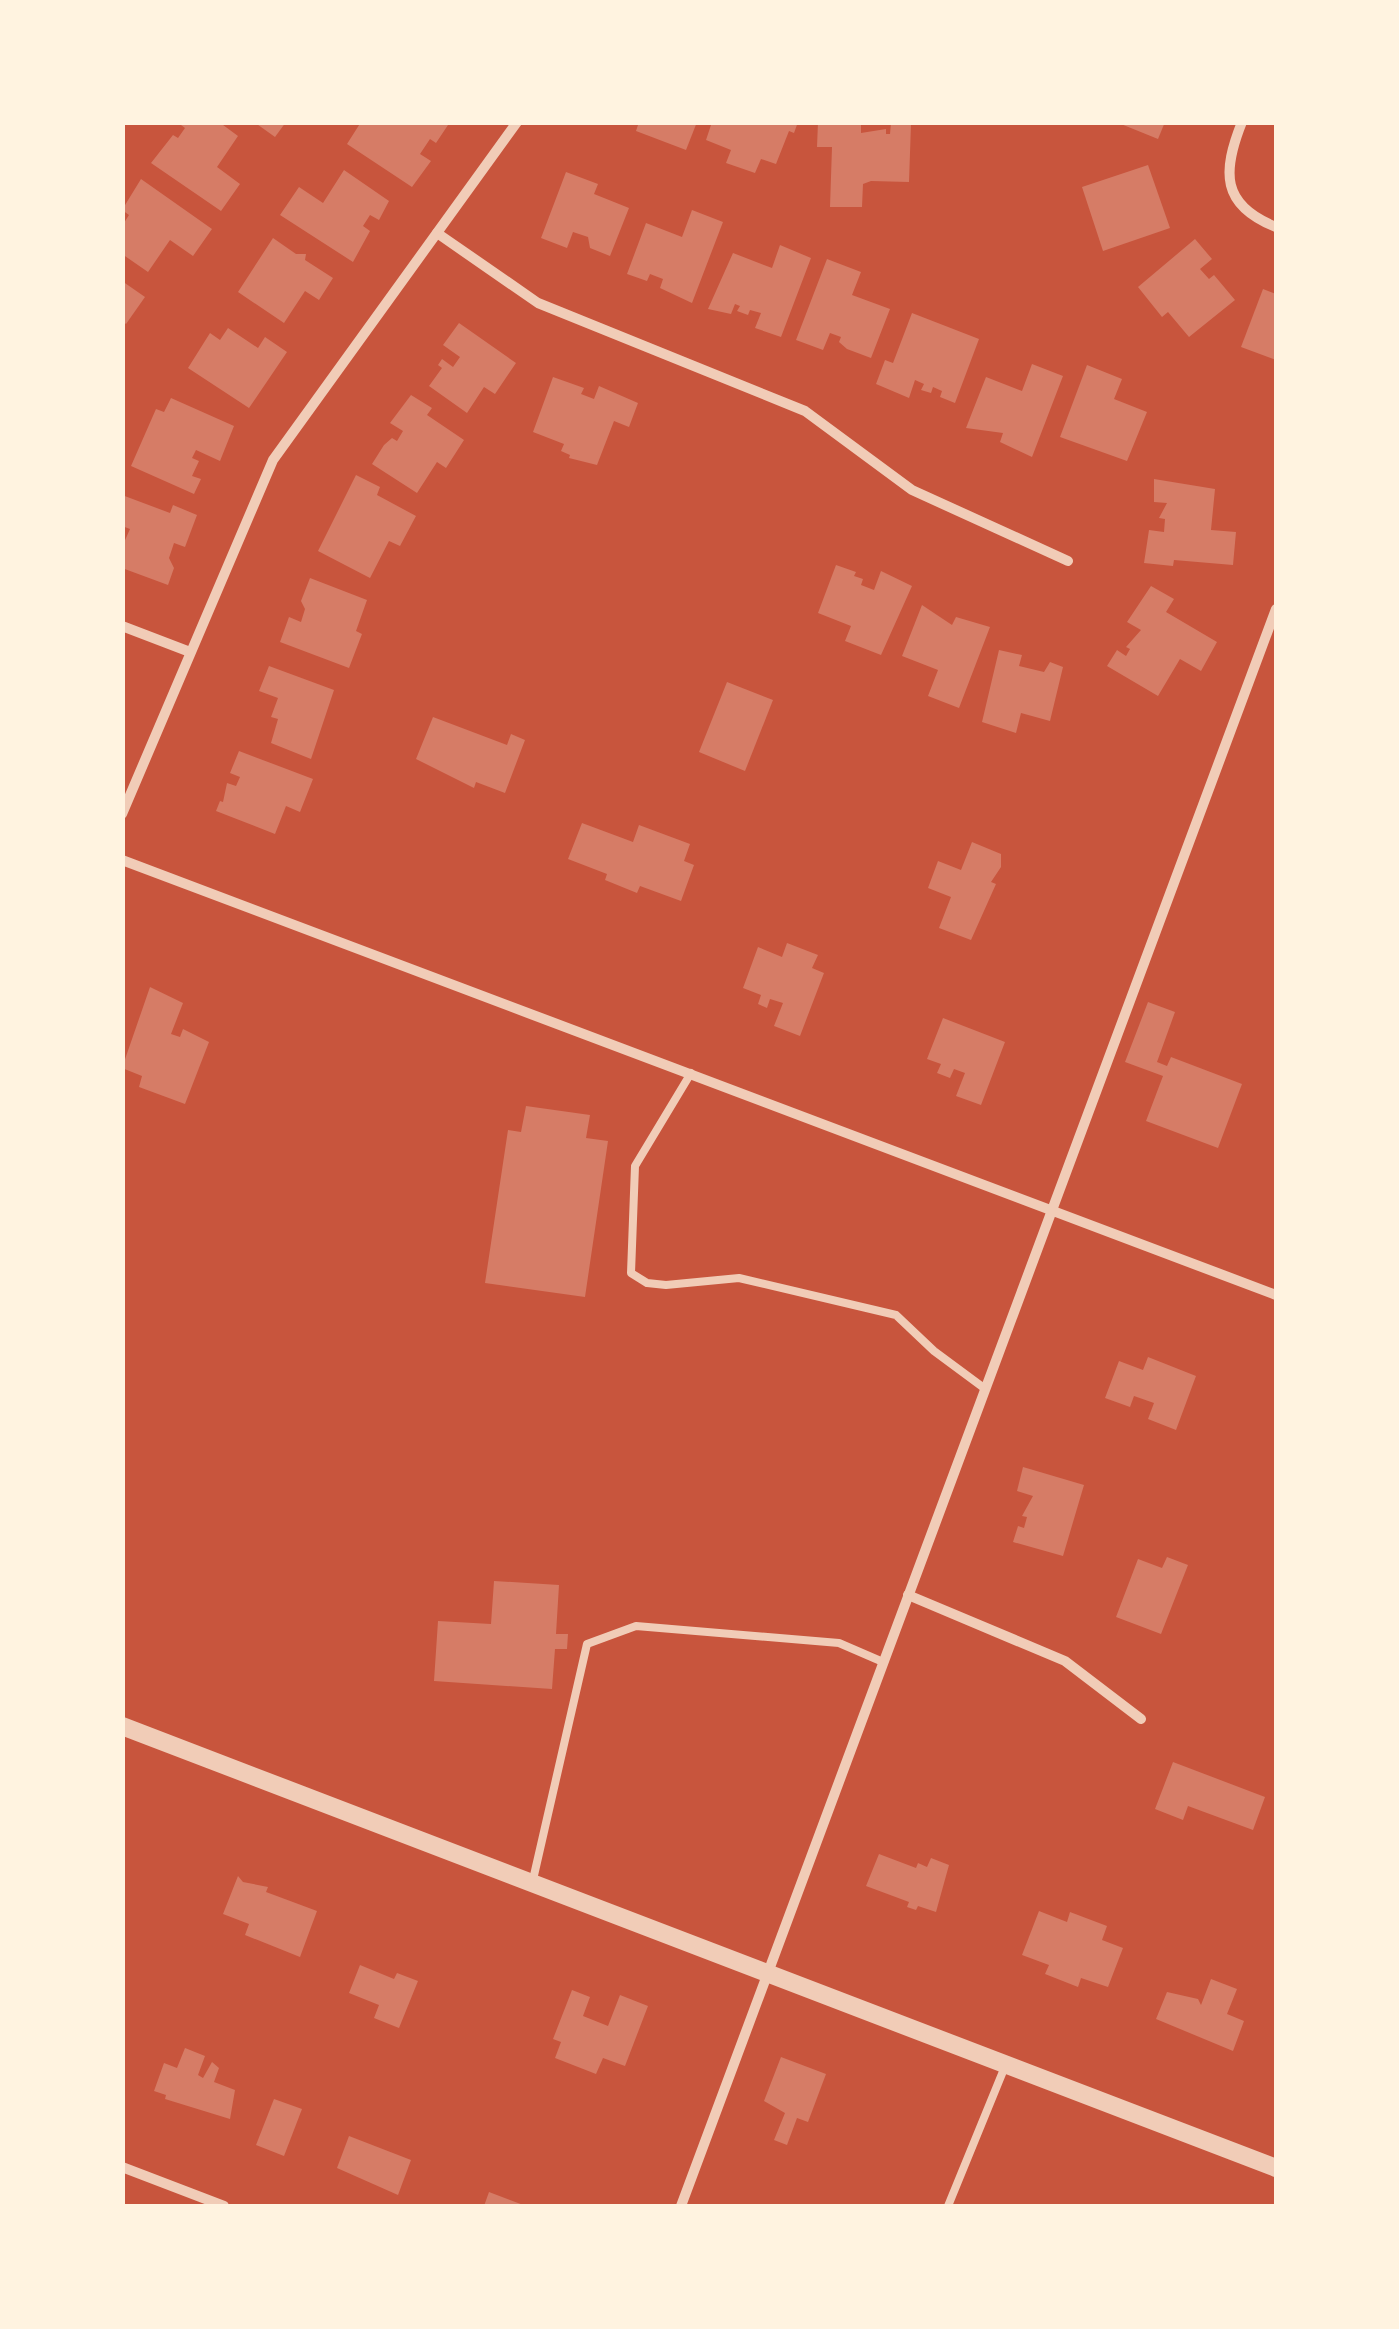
<svg xmlns="http://www.w3.org/2000/svg" width="1399" height="2329" font-family="'Open Sans',sans-serif">
<style>
.building{fill:#d67c66}
.lines{fill:none;stroke-linecap:round;stroke-linejoin:round}
.service{stroke:#f1ccb7;stroke-width:8}
.minor{stroke:#f1ccb7;stroke-width:10}
.tertiary{stroke:#f1ccb7;stroke-width:18}
</style>
<rect width="100%" height="100%" fill="#c8553d"/>
<!-- building -->
<g class="building">
<path d="M177,122h42l19,14 -21,31 23,17 -19,27 -70,-48 22,-28 5,3 7,-10z"/>
<path d="M254,122h32l-11,15z"/>
<path d="M361,122h83l4,3 -12,18 -6,-4 -10,15 11,7 -19,26 -65,-43z"/>
<path d="M639,122h58l-11,28 -50,-19z"/>
<path d="M712,122h86l-4,11 -5,-2 -13,33 -15,-5 -6,14 -29,-10 5,-13 -25,-10z"/>
<path d="M818,122h43v11l25,-4v5h4l1,-11 20,1 -2,58 -38,-1 -8,3 -1,23h-32l2,-60h-15z"/>
<path d="M1116,122h49l-7,17z"/>
<path d="M1148,165l22,63 -67,23 -21,-64z"/>
<path d="M344,170l45,31 -10,19 -9,-5 -7,11 7,5 -17,31 -73,-47 19,-28 24,16z"/>
<path d="M566,172l32,12 -4,10 35,14 -19,48 -20,-8 -2,-11 -15,-5 -6,16 -26,-10z"/>
<path d="M141,179l71,50 -19,27 -23,-16 -22,32 -26,-18v-28l7,-11 -7,-5z"/>
<path d="M692,210l31,12 -31,81 -32,-15 3,-9 -13,-5 -3,7 -20,-7 19,-51 36,14z"/>
<path d="M273,238l23,16h10l-1,6 28,18 -14,22 -14,-9 -21,32 -46,-31z"/>
<path d="M1195,239l17,20 -12,10 9,10 5,-4 21,25 -46,37 -21,-25 -6,5 -24,-30z"/>
<path d="M780,245l31,13 -30,79 -26,-9 6,-15 -11,-3 -2,5 -11,-4 3,-5 -5,-2 -4,10 -23,-5 25,-56 39,15z"/>
<path d="M827,259l34,13 -9,23 38,14 -19,49 -24,-9 -8,-7 2,-5 -11,-4 -7,17 -27,-10z"/>
<path d="M122,281l23,16 -19,27 -4,-3z"/>
<path d="M1263,289l13,5v66l-35,-13z"/>
<path d="M912,313l67,26 -24,64 -15,-6 2,-6 -9,-4 -2,6 -10,-3 3,-6 -9,-4 -6,18 -33,-14 9,-24 8,3z"/>
<path d="M459,323l57,40 -21,31 -11,-7 -17,26 -38,-27 13,-18 -4,-3 4,-6 11,8 7,-10 -17,-12z"/>
<path d="M228,328l30,20 7,-11 22,15 -38,56 -61,-40 22,-35 10,7z"/>
<path d="M1032,364l31,12 -31,81 -32,-15 3,-9 -37,-5 20,-51 36,14z"/>
<path d="M1087,365l35,14 -8,20 33,13 -20,49 -67,-24z"/>
<path d="M553,377l31,11 -3,6 13,5 5,-13 39,17 -9,24 -15,-6 -17,44 -28,-7 1,-3 -9,-4 3,-7 -31,-12z"/>
<path d="M411,395l21,13 -5,7 37,25 -18,28 -9,-6 -20,31 -45,-29 12,-19 8,-7 5,3 6,-10 -13,-8z"/>
<path d="M171,398l63,28 -14,35 -24,-11 -4,8 7,3 -7,15 9,3 -7,15 -63,-28 25,-57 8,3z"/>
<path d="M356,475l24,12 -3,8 39,21 -16,30 -11,-5 -19,37 -52,-27z"/>
<path d="M1154,479l61,10 -4,41 25,2 -3,33 -59,-5 -1,6 -29,-3 5,-33 15,2 1,-13 -6,-1 8,-15 -13,-1z"/>
<path d="M122,495l48,18 3,-8 24,10 -12,32 -11,-4 -5,15 5,10 -6,17 -46,-17v-21l8,-18 -8,-3z"/>
<path d="M836,565l20,7 -2,4 9,3 -2,6 13,5 7,-19 31,15 -31,69 -36,-14 6,-15 -33,-13z"/>
<path d="M310,578l57,22 -11,31 6,3 -13,34 -69,-26 9,-25 12,5 4,-13 -4,-8z"/>
<path d="M1151,586l23,13 -8,13 51,30 -16,29 -21,-12 -22,37 -51,-30 10,-16 9,6 4,-7 -4,-2 15,-17 -14,-8z"/>
<path d="M922,605l30,20 4,-8 34,10 -31,81 -31,-12 10,-26 -36,-14z"/>
<path d="M999,650l23,5 -3,11 25,6 6,-10 13,5 -13,54 -29,-8 -5,20 -34,-11z"/>
<path d="M269,666l65,24 -23,69 -40,-16 7,-24 -7,-2 7,-19 -19,-7z"/>
<path d="M727,682l46,18 -28,71 -46,-19z"/>
<path d="M433,717l74,28 4,-11 14,6 -20,53 -29,-11 -2,6 -58,-29z"/>
<path d="M239,751l74,28 -13,33 -14,-6 -11,28 -59,-23 4,-10 3,1 4,-19 9,3 4,-9 -10,-4z"/>
<path d="M582,823l51,19 6,-17 51,19 -6,17 10,4 -13,36 -41,-15 -3,7 -32,-13 2,-6 -39,-15z"/>
<path d="M972,842l29,12v13l-10,15 5,2 -25,56 -32,-12 12,-31 -23,-9 10,-27 23,9z"/>
<path d="M787,943l31,12 -6,13 12,5 -24,63 -26,-10 9,-23 -13,-4 -3,9 -9,-4 3,-9 -18,-7 15,-41 24,10z"/>
<path d="M150,987l33,16 -12,31 9,3 3,-8 26,13 -24,62 -46,-17 3,-11 -20,-8z"/>
<path d="M1148,1002l27,10 -18,50 10,4 4,-9 71,27 -24,64 -72,-27 17,-45 -38,-14z"/>
<path d="M943,1018l62,24 -24,63 -25,-9 9,-23 -11,-4 -4,9 -13,-5 4,-9 -14,-5z"/>
<path d="M526,1106l64,9 -4,23 22,3 -23,156 -100,-14 23,-153 13,2z"/>
<path d="M1148,1357l48,19 -20,54 -28,-11 6,-16 -20,-7 -4,11 -25,-9 14,-37 24,9z"/>
<path d="M1023,1467l61,18 -21,71 -50,-14 5,-16 6,2 3,-11 -5,-1 11,-20 -16,-5z"/>
<path d="M1167,1557l21,8 -27,69 -45,-17 22,-58 24,9z"/>
<path d="M494,1581l65,4 -3,49h12l-1,15h-12l-3,40 -118,-8 4,-60 53,3z"/>
<path d="M1173,1762l92,35 -12,33 -65,-24 -5,14 -28,-11z"/>
<path d="M879,1854l37,14 2,-5 9,4 4,-9 18,7 -13,47 -18,-6 -2,4 -9,-3 2,-5 -43,-16z"/>
<path d="M238,1876l5,6 25,5 -2,5 51,19 -17,46 -55,-22 4,-11 -26,-10z"/>
<path d="M1039,1911l28,11 3,-10 37,14 -5,14 21,8 -15,39 -27,-9 -3,9 -33,-13 4,-9 -27,-10z"/>
<path d="M360,1965l34,14 3,-6 21,8 -19,47 -25,-10 5,-13 -30,-12z"/>
<path d="M1211,1979l26,10 -10,25 17,7 -11,30 -77,-32 11,-27 31,7 3,6z"/>
<path d="M572,1990l18,7 -7,19 25,10 12,-31 28,11 -23,60 -22,-8 -7,16 -41,-16 6,-16 -8,-3z"/>
<path d="M185,2048l20,8 -7,19 5,3 9,-16 7,6 -5,14 21,8 -5,29 -65,-20 1,-4 -12,-4 10,-28 13,5z"/>
<path d="M781,2057l45,17 -18,48 -11,-4 -10,27 -13,-5 11,-27 -21,-12z"/>
<path d="M274,2099l28,10 -18,47 -28,-11z"/>
<path d="M349,2136l62,24 -13,35 -61,-27z"/>
<path d="M489,2192l37,14h-42z"/>
</g>
<g class="lines">
<!-- service -->
<g class="service">
<path d="M691,1073l-56,93 -4,107 16,10 19,2 73,-7 157,37 38,36 50,37"/>
<path d="M532,1884l55,-240 49,-18 203,17 44,19"/>
<path d="M948,2206l58,-142"/>
</g>
<!-- minor -->
<g class="minor">
<path d="M1242,122c-20,50 -21,83 34,105"/>
<path d="M437,233l101,70 267,108 107,79 156,71"/>
<path d="M122,626l68,26"/>
<path d="M122,814l151,-354 244,-338"/>
<path d="M122,860l1154,435"/>
<path d="M908,1595l157,66 76,58"/>
<path d="M122,2167l102,39"/>
<path d="M681,2206l595,-1597"/>
</g>
<!-- tertiary -->
<path class="tertiary" d="M122,1726l1154,442"/>
</g>
<!-- border -->
<rect width="1399" height="2329" fill="none" stroke="#fff3e0" stroke-width="250"/>
</svg>
